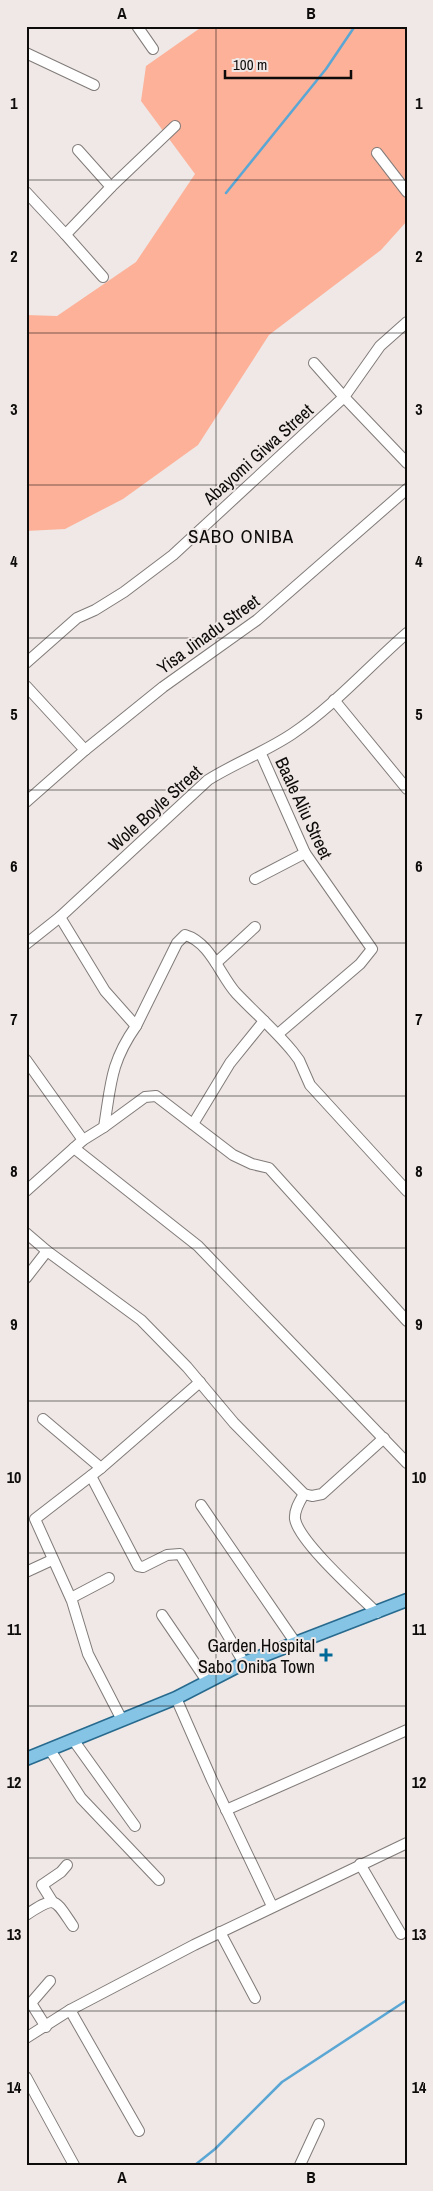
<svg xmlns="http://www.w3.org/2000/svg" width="433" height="2191" font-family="'Archivo Narrow',sans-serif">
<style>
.green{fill:#fdb199}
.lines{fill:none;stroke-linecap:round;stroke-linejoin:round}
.stream{stroke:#5aa6d4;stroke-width:2.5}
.minor-casing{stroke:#817b79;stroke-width:12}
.major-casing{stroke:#276a8e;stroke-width:15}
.minor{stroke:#fff;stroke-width:10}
.major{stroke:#86c4e5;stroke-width:12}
.grid{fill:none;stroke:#0e0c0b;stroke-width:1;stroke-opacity:0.55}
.poi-dot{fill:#016997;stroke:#efe8e6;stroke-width:2}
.labels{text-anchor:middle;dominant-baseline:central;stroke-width:4;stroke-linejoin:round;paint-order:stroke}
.street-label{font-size:18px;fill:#0e0c0b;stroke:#efe8e6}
.poi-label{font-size:18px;fill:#0e0c0b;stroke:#efe8e6;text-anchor:end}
.neighbourhood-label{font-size:19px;letter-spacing:1px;fill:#0e0c0b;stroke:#efe8e6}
.neatline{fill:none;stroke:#0e0c0b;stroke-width:2}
.grid-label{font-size:16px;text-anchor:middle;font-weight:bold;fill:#0e0c0b}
</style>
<rect width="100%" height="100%" fill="#efe8e6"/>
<!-- green -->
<path class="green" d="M203,26h204v195l-26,29 -112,85 -71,110 -75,54 -58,30 -39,2v-216l31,1 79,-54 59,-88 -54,-73 5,-35z"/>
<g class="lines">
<!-- stream -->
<g class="stream">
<path d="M226,193l100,-124 29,-43"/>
<path d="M195,2165l20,-16 67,-67 125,-82"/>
</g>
<!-- minor casing -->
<g class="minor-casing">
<g id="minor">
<path d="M137,26l16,23"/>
<path d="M26,53l68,32"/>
<path d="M377,153l30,39"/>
<path d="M111,187l64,-61"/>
<path d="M26,192l39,42 3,-2 43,-45 -33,-37"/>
<path d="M65,234l38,43"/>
<path d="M314,363l30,34 36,-51 27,-24"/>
<path d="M26,663l51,-45 18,-8 29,-18 49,-37 171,-158 63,66"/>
<path d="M26,686l59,64"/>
<path d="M334,700l73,89"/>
<path d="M261,754l44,99 67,96 -12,15 -82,70"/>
<path d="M26,802l59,-52 78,-63 94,-67 150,-131"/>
<path d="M255,879l50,-26"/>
<path d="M26,944l34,-27 148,-137c27,-17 57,-28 84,-46 42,-28 77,-68 115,-101"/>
<path d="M216,963l39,-36"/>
<path d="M136,1026l41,-83 8,-8c25,7 35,40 51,58 19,20 40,38 57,59l6,8 11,25 97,106"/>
<path d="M26,1060l57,80"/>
<path d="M193,1124l37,-61 34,-42"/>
<path d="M104,1127l41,-30 11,-1 77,59 19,9 17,4 138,153"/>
<path d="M74,1148l124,98 209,217"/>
<path d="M26,1191l57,-51 21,-13c7,-42 6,-64 32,-101l-31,-35 -45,-74"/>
<path d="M26,1233l21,18 -21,27"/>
<path d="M47,1251l94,69 46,47 47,56 70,71 8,2 10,-2 62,-56"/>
<path d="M43,1419l58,49"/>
<path d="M91,1476l47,90 5,1 24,-12 13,-1 64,109"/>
<path d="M304,1494c-4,7 -10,16 -9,25 4,23 64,76 82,94"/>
<path d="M201,1505l94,137"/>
<path d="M26,1572l26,-12"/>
<path d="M71,1598l38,-20"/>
<path d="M162,1615l45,66"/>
<path d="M176,1698l36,82 60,126"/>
<path d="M122,1720l-34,-66 -16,-53 -37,-82 66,-51 99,-86"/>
<path d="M74,1741l61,85"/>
<path d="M50,1750l31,48 78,82"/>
<path d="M226,1810l181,-80"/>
<path d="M360,1864l41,70"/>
<path d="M52,1901l-10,-16 19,-13 6,-7"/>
<path d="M26,1915c30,-20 28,-17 47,11"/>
<path d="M220,1932l35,66"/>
<path d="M70,2010l69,121"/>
<path d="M46,2027l-15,-24 19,-22"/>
<path d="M26,2038l44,-28 124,-65 213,-102"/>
<path d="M26,2077l48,88"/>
<path d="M300,2165l19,-41"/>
</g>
</g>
<!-- major casing -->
<g class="major-casing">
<path id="major" d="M26,1759l150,-61 68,-35 163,-63"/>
</g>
<!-- minor -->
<use href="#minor" class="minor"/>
<!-- major -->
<use href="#major" class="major"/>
</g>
<!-- grid -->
<path class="grid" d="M216,26v2139M26,180h381M26,333h381M26,485h381M26,638h381M26,790h381M26,943h381M26,1096h381M26,1248h381M26,1401h381M26,1553h381M26,1706h381M26,1858h381M26,2011h381"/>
<!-- markers -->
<path class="poi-dot" d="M323.5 1647.5h5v5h5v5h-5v5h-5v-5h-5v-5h5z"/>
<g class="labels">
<!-- street labels -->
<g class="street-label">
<text transform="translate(258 454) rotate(-42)">Abayomi Giwa Street</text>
<text transform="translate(208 634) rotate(-36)">Yisa Jinadu Street</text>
<text transform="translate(155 808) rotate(-42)">Wole Boyle Street</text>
<text transform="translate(304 808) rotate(65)">Baale Aliu Street</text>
</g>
<!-- poi labels -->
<g class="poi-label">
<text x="315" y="1645">Garden Hospital<tspan x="315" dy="21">Sabo Oniba Town</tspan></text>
</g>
<!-- neighbourhood labels -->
<g class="neighbourhood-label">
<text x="241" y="536">SABO ONIBA</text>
</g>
</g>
<!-- border -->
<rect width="433" height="2191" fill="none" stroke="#efe8e6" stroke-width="55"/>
<!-- scale -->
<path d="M225 70v8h126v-8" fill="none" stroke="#0e0c0b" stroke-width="2.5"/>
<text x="233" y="70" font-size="15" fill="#0e0c0b" stroke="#efe8e6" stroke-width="4" paint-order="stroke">100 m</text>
<rect x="28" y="28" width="378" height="2136" class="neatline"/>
<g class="grid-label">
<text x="122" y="19">A</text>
<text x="311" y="19">B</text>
<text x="14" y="109">1</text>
<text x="419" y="109">1</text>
<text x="14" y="262">2</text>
<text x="419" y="262">2</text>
<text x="14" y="415">3</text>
<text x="419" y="415">3</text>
<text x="14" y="567">4</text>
<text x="419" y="567">4</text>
<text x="14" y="720">5</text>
<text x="419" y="720">5</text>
<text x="14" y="872">6</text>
<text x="419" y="872">6</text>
<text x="14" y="1025">7</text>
<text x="419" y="1025">7</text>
<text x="14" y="1177">8</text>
<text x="419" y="1177">8</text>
<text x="14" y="1330">9</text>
<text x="419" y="1330">9</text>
<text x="14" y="1483">10</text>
<text x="419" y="1483">10</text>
<text x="14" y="1635">11</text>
<text x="419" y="1635">11</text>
<text x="14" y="1788">12</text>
<text x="419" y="1788">12</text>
<text x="14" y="1940">13</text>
<text x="419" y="1940">13</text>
<text x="14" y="2093">14</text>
<text x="419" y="2093">14</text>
<text x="122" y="2183">A</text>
<text x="311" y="2183">B</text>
</g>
</svg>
